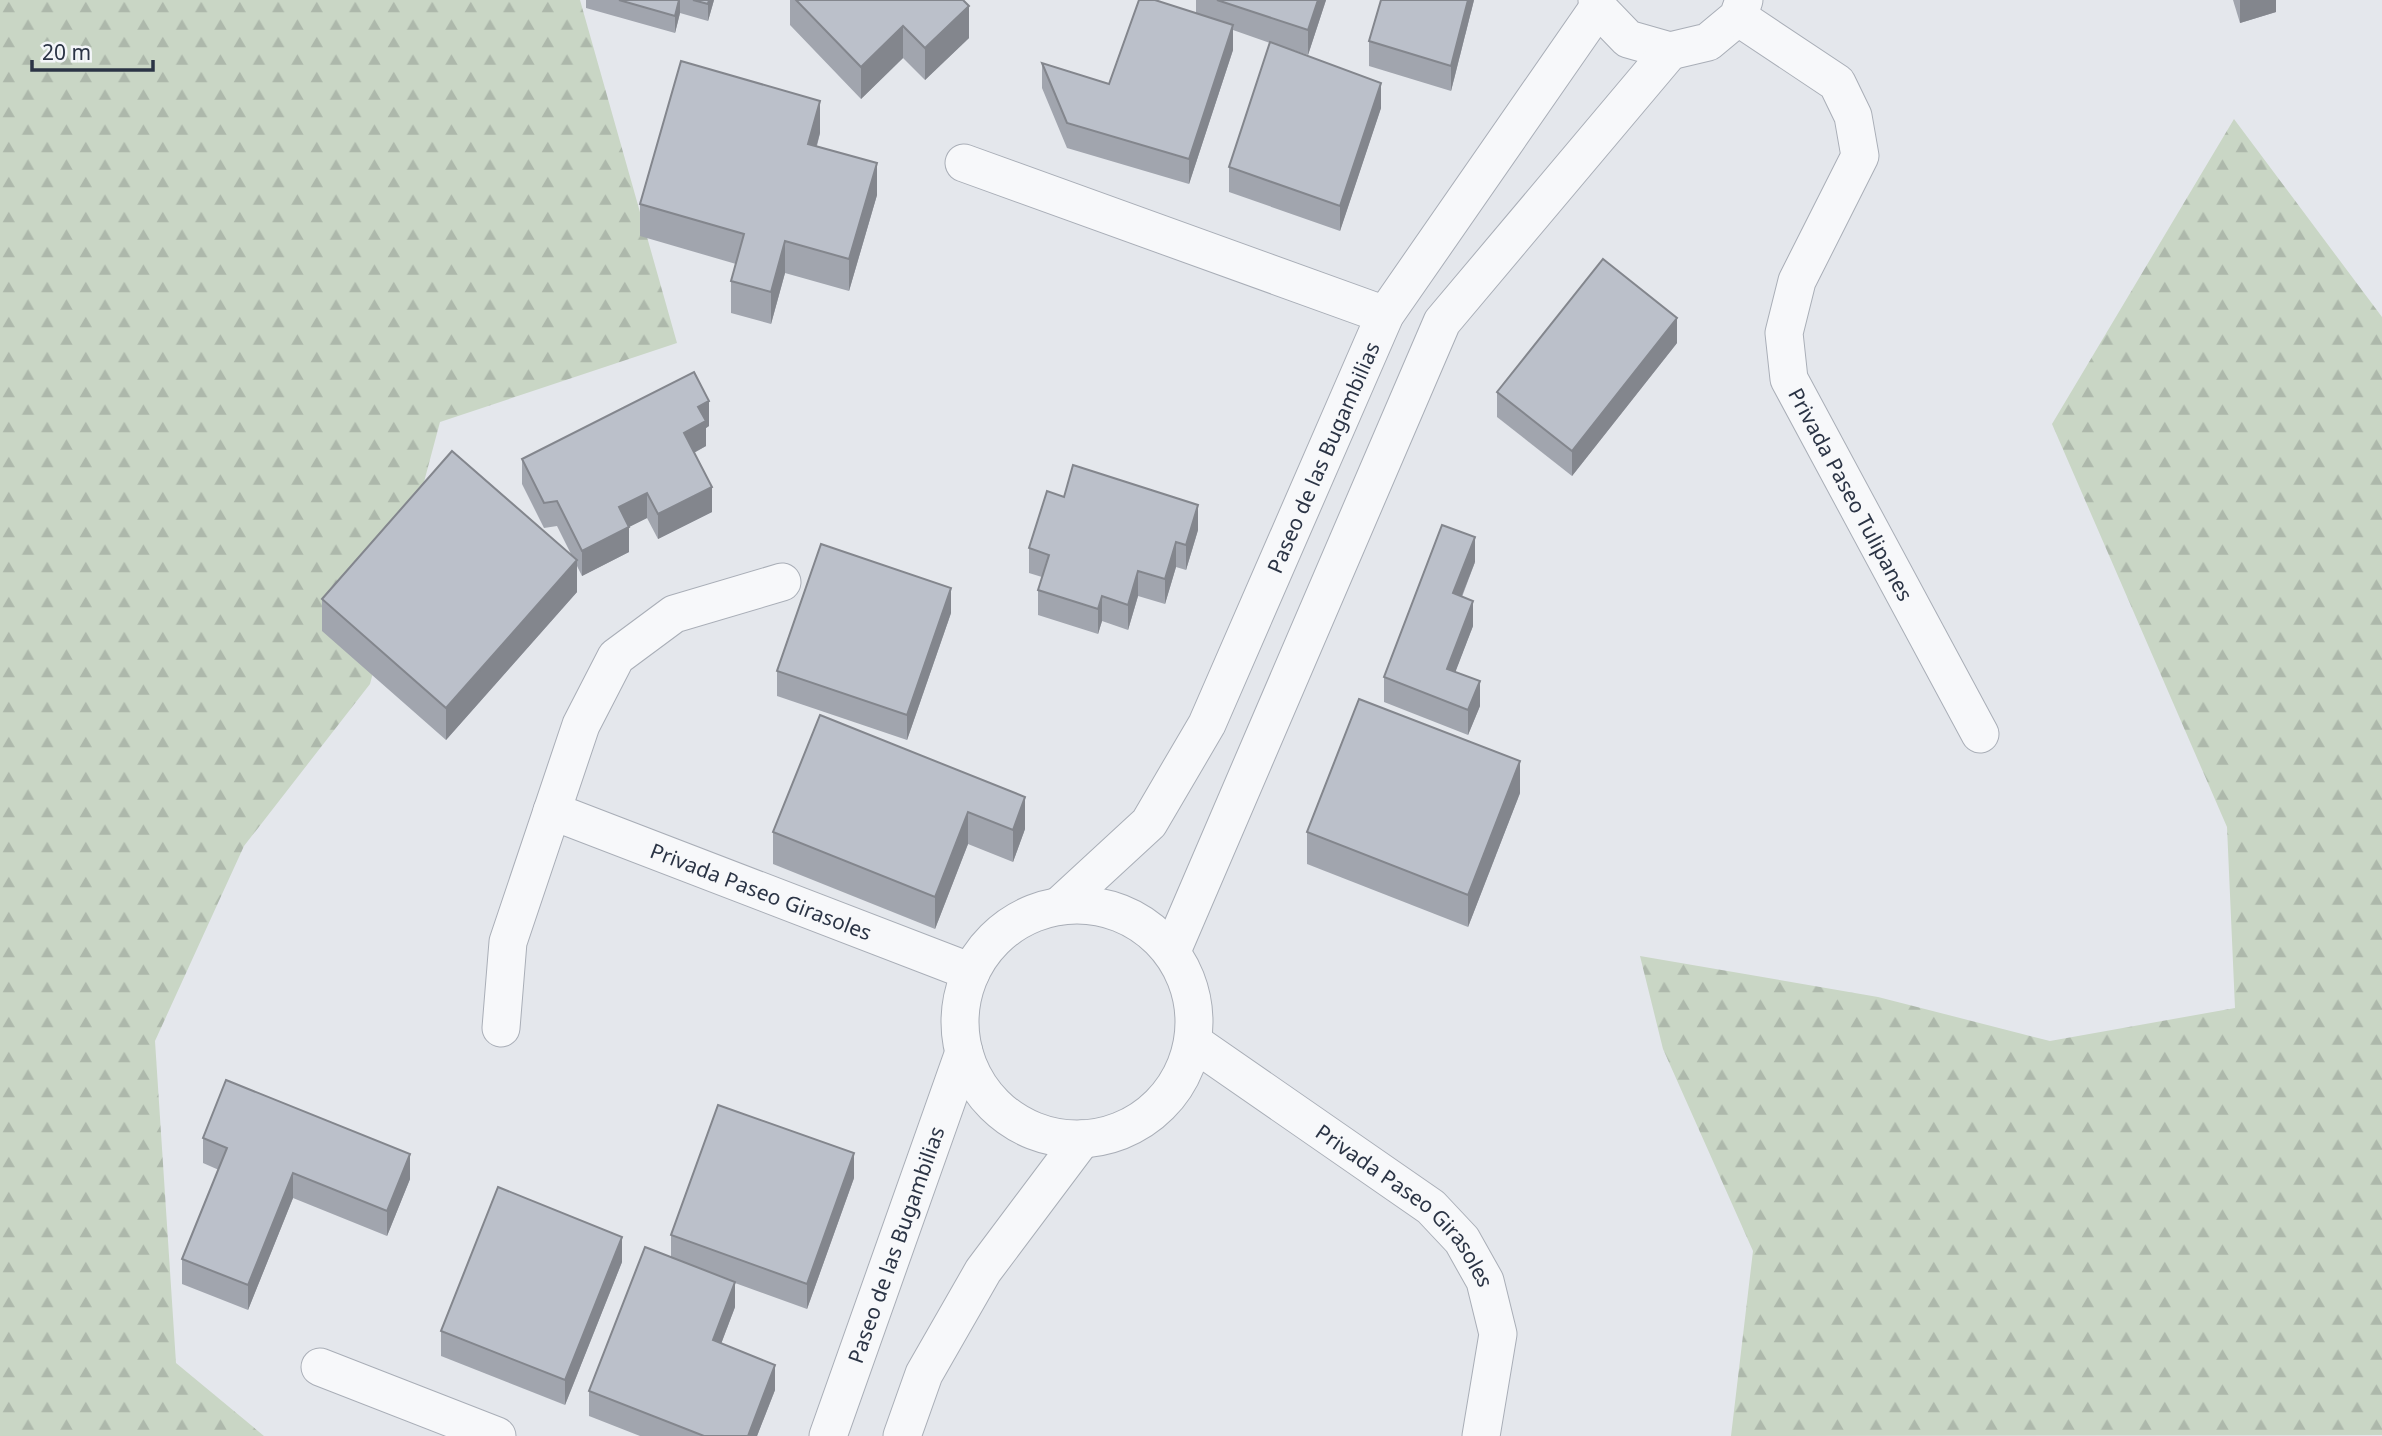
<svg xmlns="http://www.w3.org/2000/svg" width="2382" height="1436" font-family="'Noto Sans',sans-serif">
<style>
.forest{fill:url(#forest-firs)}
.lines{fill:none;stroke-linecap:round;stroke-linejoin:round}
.street-casing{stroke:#a9aeb7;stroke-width:39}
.street{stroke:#f7f8fa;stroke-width:37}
.wall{fill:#a1a5ae}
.shaded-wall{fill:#83868d}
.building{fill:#bbc0ca;stroke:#83868d;stroke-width:2}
.labels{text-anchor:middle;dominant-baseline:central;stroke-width:5;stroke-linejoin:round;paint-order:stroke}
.street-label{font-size:21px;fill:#2b3445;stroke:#f4f6f9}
</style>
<defs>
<pattern id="forest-firs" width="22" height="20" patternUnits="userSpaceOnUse" patternTransform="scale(1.75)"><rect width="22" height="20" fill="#c9d6c5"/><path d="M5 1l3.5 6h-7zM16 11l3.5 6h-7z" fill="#adb8ab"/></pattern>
</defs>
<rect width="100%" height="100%" fill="#e4e7ec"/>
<!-- forest -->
<g class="forest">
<path d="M0,0h580l97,343 -237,79 -70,262 -126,162 -89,195 21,322 88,73h-264z"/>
<path d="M2234,119l148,198v1118l-651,1 22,-185 -90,-202 -23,-93 238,41 172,44 185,-33 -8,-181 -175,-403z"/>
</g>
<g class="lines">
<!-- street casing -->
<g class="street-casing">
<g id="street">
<path d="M1597,0l1,8 30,31 42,12 38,-9 30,-25 6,-17"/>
<path id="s1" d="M1738,17l99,66 16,33 7,40 -63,125 -13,52 5,46 191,355"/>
<path d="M964,163l421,152"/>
<path id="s2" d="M552,811l419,161"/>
<circle cx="1077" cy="1022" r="117"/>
<path id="s3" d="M1059,906l90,-83 58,-99 178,-409 213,-307"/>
<path d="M1172,951l270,-629 228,-271"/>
<path d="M501,1028l7,-86 73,-217 35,-68 58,-43 108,-32"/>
<path id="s4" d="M1193,1042l238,165 31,33 23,41 13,53 -17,102"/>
<path d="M320,1367l177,69"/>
<path id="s5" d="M828,1436l136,-384"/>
<path d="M902,1436l22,-62 59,-103 99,-132"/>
</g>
</g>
<!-- street -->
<use href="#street" class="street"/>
</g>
<!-- wall -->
<g class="wall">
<path d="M586,0h128l-6,21 -28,-8 -5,20 -89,-25z"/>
<path d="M790,0h173l6,38 -44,42 -22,-22 -42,41 -71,-74z"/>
<path d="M1196,0h130l-18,55 -30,-10 103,63 -41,123 -111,-39v-25l41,-124 -37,-13v20l-44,134 -122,-36 -25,-60v-25l67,21 87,-70z"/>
<path d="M1474,0l-23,91 -82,-25v-25z"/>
<path d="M2233,0h43v12l-36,11z"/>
<path d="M820,133l-3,13 60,49 -28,96 -64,-18 -14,51 -40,-11v-32l5,-17 -96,-28v-32z"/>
<path d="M1677,343l-105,133 -75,-59v-25z"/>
<path d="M709,426l-3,2v18l-12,7 18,59 -54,27 -11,-21 -18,9v25l-47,24 -5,-10v26l-131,148 -124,-109v-32l249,-45 -14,-28 -13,2 -22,-44v-25z"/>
<path d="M1064,497l134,33 -12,40 -10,-3 -11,37 -27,-8 -10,34 -26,-9 -4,13 -60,-19v-25l4,-13 -13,-4v-25z"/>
<path d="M1475,562l-13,35 11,29 -18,46 25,34 -12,29 -84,-33v-25z"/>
<path d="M951,613l-44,127 -130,-44v-25z"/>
<path d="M820,715l205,114 -12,33 -45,-18 -33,85 -162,-65v-32z"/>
<path d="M1520,793l-52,134 -161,-63v-32z"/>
<path d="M203,1138l207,41 -23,57 -94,-38 -45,112 -66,-26v-25l37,-89 -16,-7z"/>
<path d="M854,1178l-47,131 -72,-26v24l-14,37 54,46 -18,46h-117l-51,-20v-25l82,-134v-22z"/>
<path d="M622,1262l-57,143 -124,-49v-25z"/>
</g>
<!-- shaded-wall -->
<g class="shaded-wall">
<path d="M679,0h1v13l-5,20v-17z"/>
<path d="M709,0h5l-6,21v-17z"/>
<path d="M1318,0h8l-18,55v-25z"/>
<path d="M1468,0h6l-23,91v-25z"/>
<path d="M2240,0h36v12l-36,11z"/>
<path d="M969,6v32l-44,42v-32z"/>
<path d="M1233,25v25l-44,134v-25z"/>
<path d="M903,26v32l-42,41v-32z"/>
<path d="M1381,83v25l-41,123v-25z"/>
<path d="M820,101v32l-12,43v-32z"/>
<path d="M877,163v32l-28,96v-32z"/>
<path d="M785,241v32l-14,51v-32z"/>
<path d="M1677,318v25l-105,133v-25z"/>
<path d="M709,401v25l-3,2v18l-22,12v-25l14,-26z"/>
<path d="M712,487v25l-54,27v-25z"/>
<path d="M647,493v25l-18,9v25l-47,24v-25l37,-44z"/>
<path d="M1198,505v25l-12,40v-25z"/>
<path d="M1475,537v25l-22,56v-25z"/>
<path d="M1176,542v25l-11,37v-25z"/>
<path d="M577,560v32l-131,148v-32z"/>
<path d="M1138,571v25l-10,34v-25z"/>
<path d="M951,588v25l-44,127v-25z"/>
<path d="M1102,596v25l-4,13v-25z"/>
<path d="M1473,601v25l-26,68v-25z"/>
<path d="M1480,681v25l-12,29v-25z"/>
<path d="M1520,761v32l-52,134v-32z"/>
<path d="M1025,797v32l-12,33v-32z"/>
<path d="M968,812v32l-33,85v-32z"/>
<path d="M854,1153v25l-47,131v-25z"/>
<path d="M410,1154v25l-23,57v-25z"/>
<path d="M293,1173v25l-45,112v-25z"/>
<path d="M622,1237v25l-57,143v-25z"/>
<path d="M735,1282v25l-22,58v-25z"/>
<path d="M775,1365v25l-18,46h-9z"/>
</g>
<!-- building -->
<g class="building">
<path d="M619,0h60l-4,16z"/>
<path d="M693,0h16l-1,4z"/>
<path d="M796,0h167l6,6 -44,42 -22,-22 -42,41z"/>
<path d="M1139,0h16l78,25 -44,134 -122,-36 -25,-60 67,21z"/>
<path d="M1217,0h101l-10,30z"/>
<path d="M1381,0h87l-17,66 -82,-25z"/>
<path d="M1270,42l111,41 -41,123 -111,-39z"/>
<path d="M681,61l139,40 -12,43 69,19 -28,96 -64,-18 -14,51 -40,-11 13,-47 -104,-30z"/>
<path d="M1603,259l74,59 -105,133 -75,-59z"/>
<path d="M694,372l15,29 -11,6 8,14 -22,12 28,54 -54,27 -11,-21 -28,14 10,20 -47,24 -25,-50 -13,2 -22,-44z"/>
<path d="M452,451l125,109 -131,148 -124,-109z"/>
<path d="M1073,465l125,40 -12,40 -10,-3 -11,37 -27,-8 -10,34 -26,-9 -4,13 -60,-19 11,-35 -20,-7 18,-57 17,6z"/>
<path d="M1442,525l33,12 -22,56 20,8 -26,68 33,12 -12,29 -84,-33z"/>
<path d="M821,544l130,44 -44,127 -130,-44z"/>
<path d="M1359,699l161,62 -52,134 -161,-63z"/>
<path d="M820,715l205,82 -12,33 -45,-18 -33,85 -162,-65z"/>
<path d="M226,1080l184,74 -23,57 -94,-38 -45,112 -66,-26 45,-111 -24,-10z"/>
<path d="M718,1105l136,48 -47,131 -136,-49z"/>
<path d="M498,1187l124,50 -57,143 -124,-49z"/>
<path d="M645,1247l90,35 -22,58 62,25 -27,71h-44l-115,-45z"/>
</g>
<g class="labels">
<!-- street labels -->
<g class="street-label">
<text stroke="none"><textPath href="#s3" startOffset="528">Paseo de las Bugambilias</textPath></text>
<text stroke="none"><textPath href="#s1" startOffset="567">Privada Paseo Tulipanes</textPath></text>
<text stroke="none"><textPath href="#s2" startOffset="224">Privada Paseo Girasoles</textPath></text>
<text stroke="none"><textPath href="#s4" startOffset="270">Privada Paseo Girasoles</textPath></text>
<text stroke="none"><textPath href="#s5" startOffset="203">Paseo de las Bugambilias</textPath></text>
</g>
</g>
<!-- scale -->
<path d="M32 60v10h121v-10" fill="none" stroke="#2b3445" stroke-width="3.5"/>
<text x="42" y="60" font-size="21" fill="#2b3445" stroke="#f4f6f9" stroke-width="5" paint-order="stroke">20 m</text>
</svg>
